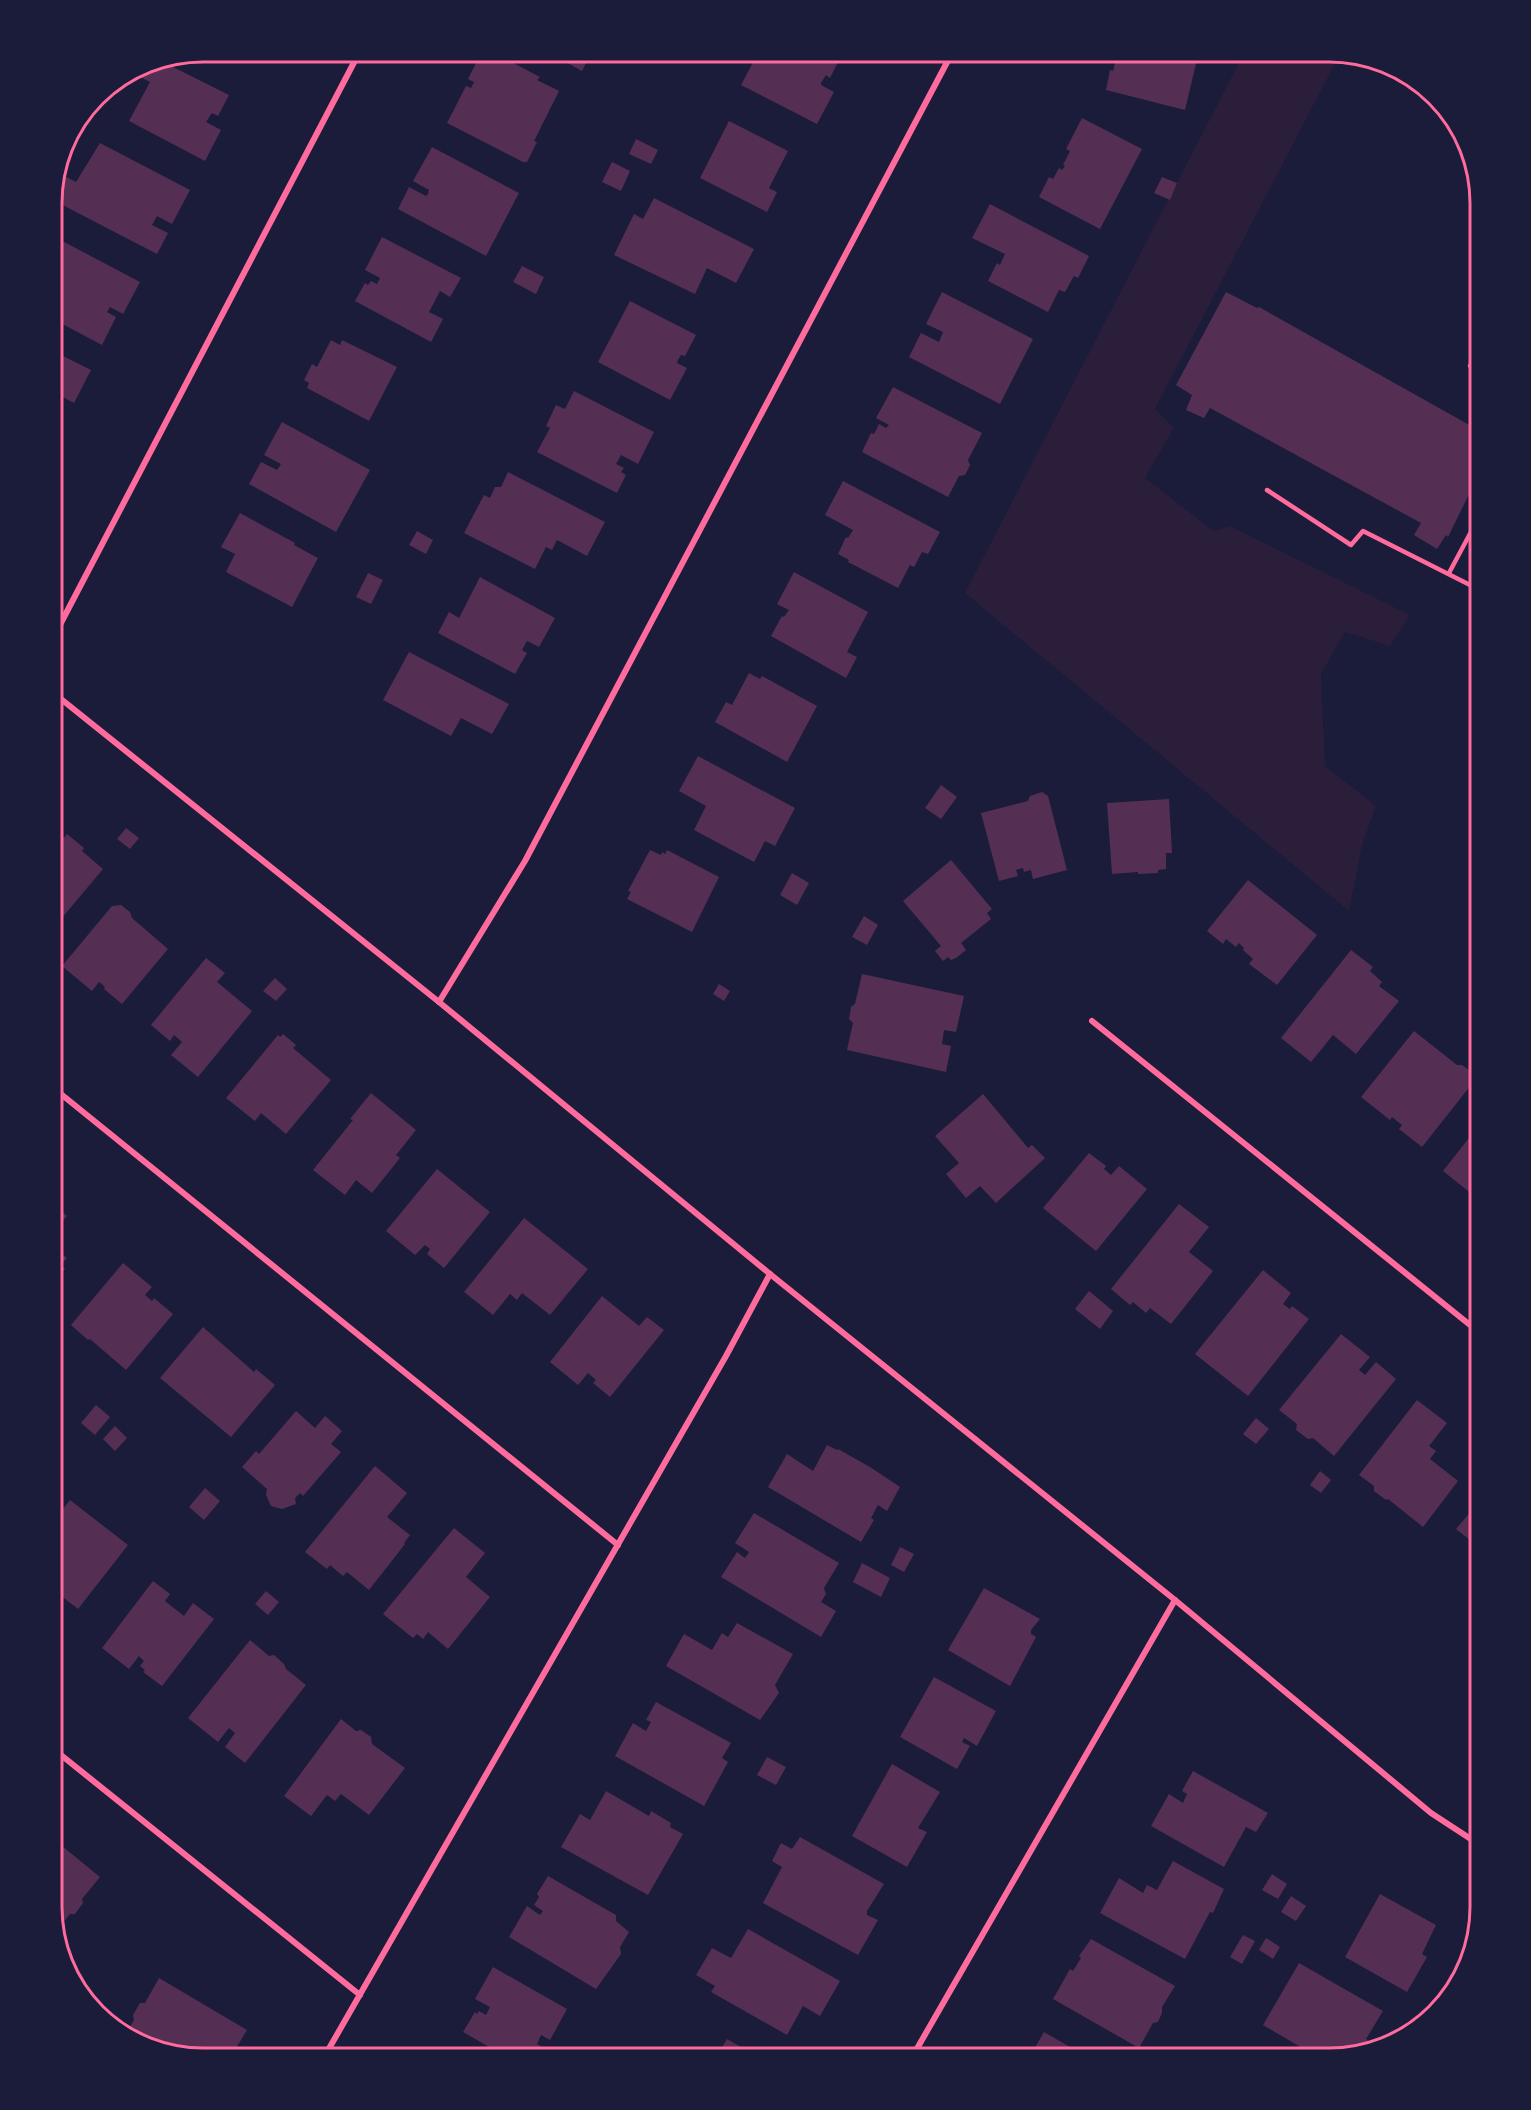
<svg xmlns="http://www.w3.org/2000/svg" width="1531" height="2110" font-family="Inter,sans-serif">
<style>
.green{fill:#2a1e3b}
.building{fill:#542f53}
.lines{fill:none;stroke-linecap:round;stroke-linejoin:round}
.service{stroke:#ff6b9d;stroke-width:4.5}
.minor{stroke:#ff6b9d;stroke-width:6}
.rim{fill:none;stroke:#ff6b9d;stroke-width:3}
</style>
<rect width="100%" height="100%" fill="#1b1b3a"/>
<!-- green -->
<path class="green" d="M1245,51l96,1 -186,357 19,19 -29,50 69,53 16,-5 180,89 -20,31 -45,-14 -24,42 4,92 51,40 -14,39 -13,66 -384,-318z"/>
<!-- building -->
<g class="building">
<path d="M221,51h23l-5,9z"/>
<path d="M482,51h8l50,26 -3,3 22,11 -25,50 3,1 -10,20h-4l-76,-39 19,-37 5,2 3,-6 -6,-3z"/>
<path d="M546,51h46l-10,20z"/>
<path d="M759,51h67l14,7 -10,20 -4,-3 -5,8v2l13,7 -17,32 -76,-39z"/>
<path d="M1118,51h81l-14,59 -79,-20 4,-20 3,1z"/>
<path d="M159,60l70,35 -11,21 -6,-3 -6,9 15,8 -16,31 -76,-40 21,-39 -12,-6 7,-14z"/>
<path d="M1082,118l60,31 -42,80 -61,-32 10,-20 4,2 6,-11 3,2 3,-4 -2,-1 7,-14 -4,-2z"/>
<path d="M729,121l59,30 -19,37 8,4 -10,20 -67,-34z"/>
<path d="M636,139l22,11 -7,14 -22,-10z"/>
<path d="M100,143l90,47 -18,34 -15,-8 -5,9 16,8 -11,21 -106,-55 6,-27 19,10z"/>
<path d="M432,147l87,46 -33,63 -88,-47 11,-22 17,9 2,-2 1,-4 -16,-9z"/>
<path d="M612,162l18,9 -9,20 -19,-9z"/>
<path d="M1162,177l15,6 -7,17 -16,-7z"/>
<path d="M654,198l100,51 -18,34 -29,-15 -12,26 -81,-39 20,-41 9,5z"/>
<path d="M990,204l99,52 -11,22 -4,-2 -9,16 -6,-2 -11,22 -60,-31 9,-18 3,2 5,-11 -33,-16z"/>
<path d="M51,235l89,47 -17,32 -13,-7 -3,5 9,5 -14,28 -51,-27z"/>
<path d="M382,237l79,41 -11,19 -10,-6 -11,21 14,7 -12,23 -76,-41 10,-18 3,2 3,-4 6,3 3,-6 -15,-8z"/>
<path d="M522,266l22,11 -8,17 -23,-12z"/>
<path d="M942,292l91,47 -33,65 -91,-47 12,-24 18,9 4,-10 -17,-8z"/>
<path d="M1226,292l31,16 2,-1 221,124v41l-32,65 -2,-2 -9,14 -23,-14 7,-12 -211,-115 -6,10 -18,-8 6,-15 -16,-10z"/>
<path d="M630,301l66,34 -11,21 -4,-1 -3,5 -1,3 10,5 -17,32 -72,-38z"/>
<path d="M331,340l9,5 2,-5 55,27 -28,54 -62,-33 2,-5 -5,-3 8,-16 5,3z"/>
<path d="M51,347l10,4 -2,3 32,16 -17,33 -17,-9 -4,8 -2,-1z"/>
<path d="M893,387l89,46 -14,27 2,5 -5,10 -6,1 -11,21 -86,-45 9,-19 3,1 5,-10 7,4 3,-3 -13,-7z"/>
<path d="M574,391l80,41 -16,32 -17,-9 -5,9 8,4 -3,4 5,3 -9,18 -80,-41 13,-24 -4,-2 10,-21 9,4z"/>
<path d="M282,422l88,48 -34,62 -87,-48 12,-22 16,8 4,-6 -17,-9z"/>
<path d="M508,472l97,50 -18,34 -30,-16 -5,10 -6,-3 -11,22 -71,-36 20,-38 6,3 5,-11h6z"/>
<path d="M843,481l97,51 -12,22 -6,-2 -8,15 -4,-2 -12,23 -50,-26 1,-2 -11,-6 8,-17 2,1 5,-8 -28,-15z"/>
<path d="M240,513l55,30 -1,2 24,13 -26,49 -66,-35 9,-18 -14,-7z"/>
<path d="M417,531l16,9 -7,14 -17,-9z"/>
<path d="M794,572l74,40 -21,40 10,5 -11,21 -75,-42 11,-20 2,1 5,-7 -12,-6z"/>
<path d="M368,573l15,7 -12,24 -15,-7z"/>
<path d="M480,577l75,41 -16,29 -12,-6 -5,9 5,3 -12,21 -77,-41 11,-21 10,6z"/>
<path d="M409,652l100,52 -17,30 -31,-16 -10,18 -68,-36z"/>
<path d="M749,673l11,6 2,-3 55,30 -30,56 -72,-40 11,-20 6,3z"/>
<path d="M698,756l97,52 -20,38 -10,-5 -11,21 -60,-32 12,-24 -27,-15z"/>
<path d="M941,785l16,12 -16,22 -16,-11z"/>
<path d="M1042,792l6,4 19,74 -34,9 -2,-9 -7,2 -1,-4 -7,2 2,6 -19,5 -18,-68 47,-12 2,-5z"/>
<path d="M1169,799l3,54h-6v16l-8,1v3l-20,1v-2l-26,2 -5,-71z"/>
<path d="M51,827l13,11 3,-4 17,14 -2,3 21,18 -52,62z"/>
<path d="M126,828l13,10 -9,11 -13,-10z"/>
<path d="M650,850l11,5 1,-3 3,2 2,-4 52,27 -27,55 -65,-33 4,-7 -3,-1z"/>
<path d="M951,860l41,49 -5,4 4,6 -30,24 5,7 -10,8 -5,2 -3,-3 -5,4 -8,-10 6,-5 -38,-45z"/>
<path d="M792,873l17,10 -12,22 -17,-10z"/>
<path d="M1248,880l69,55 -40,50 -28,-21 4,-5 -10,-9 1,-2 -5,-5 -3,4 -10,-8 -3,5 -16,-13z"/>
<path d="M121,905l9,7 2,6 36,31 -46,55 -18,-15 1,-2 -6,-5 -7,9 -30,-25 50,-60z"/>
<path d="M864,916l14,9 -11,20 -15,-8z"/>
<path d="M1351,950l22,17 -3,4 12,11 -3,4 20,15 -43,53 -23,-19 -22,27 -30,-24z"/>
<path d="M206,958l19,15 -8,9 35,29 -54,66 -27,-22 11,-13 -8,-7 -4,6 -19,-16z"/>
<path d="M862,974l102,22 -8,36 -12,-2 -2,14 9,2 -5,26 -99,-22 6,-27 -4,-4 2,-12 4,-3z"/>
<path d="M275,978l12,11 -11,12 -13,-10z"/>
<path d="M719,984l11,7 -6,10 -11,-7z"/>
<path d="M1414,1031l43,34h5l10,7v6l3,2 -53,67 -23,-18 3,-4 -10,-8 -2,3 -29,-23z"/>
<path d="M283,1034l13,11 -3,3 38,32 -45,54 -25,-21 -6,8 -29,-23 52,-63 2,2z"/>
<path d="M371,1093l45,37 -20,25 4,3 -28,35 -16,-13 -11,15 -32,-25 40,-50 -3,-1z"/>
<path d="M983,1094l45,54 4,-3 13,13 -49,45 -16,-17 -14,12 -20,-24 13,-11 -24,-27z"/>
<path d="M1480,1124v62l-7,9 -30,-24z"/>
<path d="M1089,1153l17,13 -2,3 7,6 8,-9 28,23 -51,62 -53,-43z"/>
<path d="M437,1169l53,43 -46,56 -17,-14 3,-5 -5,-4 -10,10 -29,-24z"/>
<path d="M51,1203l16,13 -16,19z"/>
<path d="M1179,1204l30,23 -20,25 24,19 -42,53 -21,-16 -4,5 -13,-11 -3,3 -19,-16z"/>
<path d="M524,1218l64,51 -38,46 -28,-22 -5,7 -7,-6 -17,21 -29,-23z"/>
<path d="M51,1245l16,13 -6,7 4,4 -14,16z"/>
<path d="M123,1263l29,24 -7,8 7,6 2,-3 19,16 -47,56 -36,-31 -2,1 -17,-15z"/>
<path d="M1263,1270l28,23 -8,11 7,5 2,-3 17,13 -61,77 -53,-42z"/>
<path d="M1089,1291l24,20 -13,18 -25,-20z"/>
<path d="M602,1296l37,30 8,-9 17,13 -54,67 -17,-14 3,-3 -8,-7 -10,12 -28,-23z"/>
<path d="M203,1327l51,45 2,-3 19,16 -44,52 -71,-59z"/>
<path d="M1341,1334l29,23 -11,13 6,5 11,-13 20,17 -62,77 -21,-18 -5,1 -12,-9 1,-6 -18,-14z"/>
<path d="M1417,1400l30,23 -18,23 7,5 -6,8 28,22 -35,46 -35,-28 -2,1 -12,-9v-5l-15,-11z"/>
<path d="M96,1405l14,12 -15,18 -14,-12z"/>
<path d="M296,1411l19,17 10,-12 17,15 -11,13 10,8 -38,44 -3,-3 -5,5 1,6 -14,5 -11,-3 -5,-11 1,-6 -25,-22 14,-16 3,3z"/>
<path d="M1256,1418l13,11 -13,15 -13,-10z"/>
<path d="M115,1426l12,12 -12,13 -12,-12z"/>
<path d="M827,1445l10,5 1,-1 32,18 30,20 -13,24 -9,-6 -7,13 3,2 -13,22 -93,-55 19,-33 26,17z"/>
<path d="M375,1466l32,27 -20,24 23,18 -6,8 1,1 -36,46 -22,-18 -4,4 -13,-11 -3,4 -22,-17z"/>
<path d="M1320,1471l11,9 -10,13 -11,-8z"/>
<path d="M205,1488l15,13 -16,19 -15,-13z"/>
<path d="M70,1500l58,45 -50,64 -27,-21v-64z"/>
<path d="M1480,1501v47l-24,-19z"/>
<path d="M754,1513l85,50 -15,25 2,6 -5,8 15,9 -15,26 -100,-60 16,-25 8,6 4,-6 -14,-9z"/>
<path d="M454,1528l31,25 -19,24 24,20 -42,52 -20,-17 -5,7 -6,-5 -4,4 -30,-24z"/>
<path d="M900,1547l14,7 -10,18 -13,-7z"/>
<path d="M862,1563l28,15 -9,19 -28,-15z"/>
<path d="M153,1581l17,13 -5,7 19,15 9,-13 21,16 -52,67 -19,-14 2,-2 -5,-4 4,-5 -5,-5 -10,13 -27,-21z"/>
<path d="M984,1588l56,31 -9,11v4l5,3 -26,49 -62,-36z"/>
<path d="M266,1591l13,11 -11,13 -13,-11z"/>
<path d="M737,1623l56,31 -18,31 4,8 -19,27 -94,-54 18,-32 28,16 10,-17 6,4z"/>
<path d="M250,1640l19,16 5,-1 10,9 2,5 20,16 -61,78 -20,-16 10,-14 -6,-5 -11,14 -30,-24z"/>
<path d="M934,1677l62,34 -19,35 -13,-8 -2,4 8,4 -13,23 -57,-32z"/>
<path d="M656,1702l75,41 -9,15 6,4 -24,44 -89,-50 18,-33 13,8 5,-9 -5,-2z"/>
<path d="M341,1719l15,12 5,-1 10,7 1,7 33,24 -36,47 -28,-21 -6,7 -8,-6 -16,21 -27,-20z"/>
<path d="M767,1757l19,10 -10,18 -19,-10z"/>
<path d="M892,1764l48,28 -22,36 9,4 -20,35 -55,-31z"/>
<path d="M1193,1771l75,42 -12,19 -10,-5 -22,40 -73,-41 18,-32 14,9 4,-9 -5,-3z"/>
<path d="M606,1791l43,25 2,-5 20,12 -1,4 13,7 -35,61 -87,-48 19,-33 10,6z"/>
<path d="M51,1837l49,40 -18,22 1,4 -8,11h-5l-13,16 -6,-22z"/>
<path d="M800,1837l84,47 -17,27v4l11,5 -20,35 -95,-52 19,-36 -10,-6 9,-18 11,6z"/>
<path d="M1173,1861l51,28 -11,24 -3,-1 -25,47 -85,-46 19,-35 24,15 4,-8 10,5z"/>
<path d="M1272,1874l15,10 -9,15 -16,-9z"/>
<path d="M548,1876l68,39v6l13,11 -9,15 1,7 -25,35 -87,-52 18,-31 13,9 3,-4 -9,-6 5,-8 -2,-3z"/>
<path d="M1380,1894l56,31 -14,29 5,3 -20,35 -62,-35z"/>
<path d="M1291,1896l15,10 -10,15 -15,-9z"/>
<path d="M748,1929l92,52 -20,35 -17,-10 -16,29 -76,-43 4,-6 -19,-11 16,-27 19,10z"/>
<path d="M1243,1935l12,6 -13,23 -12,-7z"/>
<path d="M1266,1938l14,9 -7,12 -14,-9z"/>
<path d="M1091,1939l84,47 -13,21v6l-4,9 -5,1 -14,25 -86,-49 17,-30 3,2 8,-13 -2,-2z"/>
<path d="M1299,1963l84,48 -17,28 10,6 -1,1 -46,13h-8l-58,-34z"/>
<path d="M493,1967l74,42 -17,31 -9,-5 -4,9 15,9 -4,6h-38l-47,-27 12,-20 2,2 2,-3 7,4 4,-8 -15,-8z"/>
<path d="M159,1978l88,52 -17,28 -8,-3 -3,4h-26l-69,-22 10,-17 -1,-5 7,-12h5z"/>
<path d="M1044,2032l47,27h-53l-4,-2 2,-4 -3,-2z"/>
<path d="M727,2039l35,20h-47z"/>
</g>
<g class="lines">
<!-- service -->
<g class="service">
<path d="M1480,371l-10,-5 10,-17"/>
<path d="M1267,490l84,55 12,-14 117,59"/>
<path d="M1449,573l31,-58"/>
</g>
<!-- minor -->
<g class="minor">
<path d="M51,642l309,-591"/>
<path d="M51,691l388,311 331,272 405,326 256,213 49,32"/>
<path d="M439,1002l86,-141 428,-810"/>
<path d="M1092,1021l388,312"/>
<path d="M51,1086l567,459"/>
<path d="M51,1747l309,248"/>
<path d="M323,2059l403,-703 44,-82"/>
<path d="M911,2059l264,-459"/>
</g>
</g>
<!-- crop -->
<path d="M0 0H1531V2110H0ZM203 62H1329A141 141 0 0 1 1470 203V1907A141 141 0 0 1 1329 2048H203A141 141 0 0 1 62 1907V203A141 141 0 0 1 203 62Z" fill="#1b1b3a" fill-rule="evenodd"/>
<path class="rim" d="M203 62H1329A141 141 0 0 1 1470 203V1907A141 141 0 0 1 1329 2048H203A141 141 0 0 1 62 1907V203A141 141 0 0 1 203 62Z"/>
</svg>
